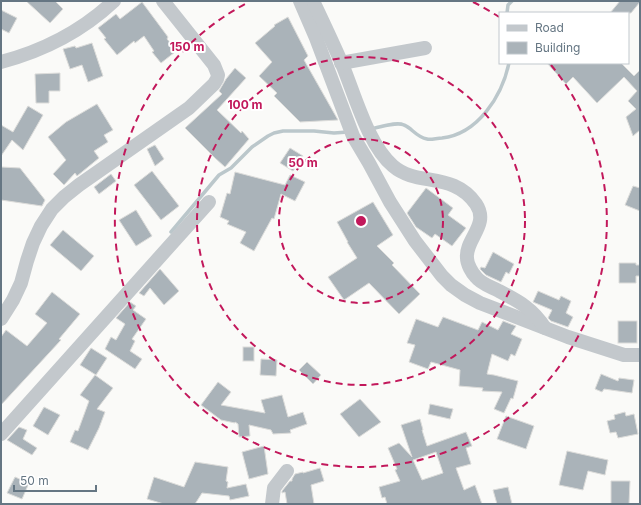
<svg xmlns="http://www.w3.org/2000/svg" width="641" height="505" font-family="Inter,sans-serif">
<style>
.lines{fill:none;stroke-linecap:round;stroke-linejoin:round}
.stream{stroke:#bbc7cb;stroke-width:3.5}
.building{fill:#aab3b9;stroke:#dcdcda;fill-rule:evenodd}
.minor{stroke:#c3c8cc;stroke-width:14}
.ring{fill:none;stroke:#c2185b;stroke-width:2;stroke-dasharray:7 5}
.centre{fill:#c2185b;stroke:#fff;stroke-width:2}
.ring-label{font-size:12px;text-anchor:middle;font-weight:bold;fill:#c2185b;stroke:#fff;stroke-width:4;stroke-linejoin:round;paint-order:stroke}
</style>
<rect width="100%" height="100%" fill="#fafaf8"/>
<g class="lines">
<!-- stream -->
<g class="stream">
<path d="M507,13l1,-8 4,-4"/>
<path d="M370,129c9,-1 26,-8 34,-4 8,3 12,12 23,14 4,1 10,-1 15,-1 36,-4 60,-42 67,-75"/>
<path d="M171,232l48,-57 12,-7 21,-21 16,-11 6,-3 9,-2h31l20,2 14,-1"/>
</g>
</g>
<!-- building -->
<g class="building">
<path d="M26,1h29l8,8 -13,14z"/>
<path d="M620,1h20v1l-9,11h-21z"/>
<path d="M142,2l26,35 -1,2 6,7 -2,1 4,5 -14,11 -9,-11 2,-1 -10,-15 -9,7 -1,-2 -17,14 -13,-16 2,-1 -8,-10 18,-14 4,5z"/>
<path d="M1,10l16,8 -8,15 -8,-4z"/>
<path d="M288,17l20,39 -4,4 34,60 -38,2 -26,-26 3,-3 -18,-17 13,-14 -17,-19 20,-17 -1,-1z"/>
<path d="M92,43l11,33 -15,6 -6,-17 -12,4 -7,-20 12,-3 1,2z"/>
<path d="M547,63h74l13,13 6,-6v60l-7,6 -7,-19 10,-8 -8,-8 9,-10 -13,-14 -27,26 -24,-26 -7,7z"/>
<path d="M235,68l11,10 -29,32 24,23 1,-2 7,8 -24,28 -10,-9 -30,-30 37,-34 -3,-3 7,-12z"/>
<path d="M60,73v18h-11v12h-13l-1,-29z"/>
<path d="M97,104l16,26 -9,5 4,7 -14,9 5,7 -22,18 -2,-3 -11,12 -11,-11 13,-14 -18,-23 18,-15z"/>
<path d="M28,106l15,9 -20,35 -11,-10 -11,16v-31l12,7z"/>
<path d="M155,145l9,14 -9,7 -8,-17z"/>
<path d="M290,148l13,8 -10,15 -13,-8z"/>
<path d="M1,167l19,1 25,32 -3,6 -41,-6z"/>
<path d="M152,171l27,35 -18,14 -27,-35z"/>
<path d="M235,172l50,13 5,-10 15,7 -10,19 -14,-7 -7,25 -2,-1 -18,33 -14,-8 6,-11 -19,-8 2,-3 -9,-4 7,-24 3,1z"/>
<path d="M111,174l5,7 -17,13 -5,-7z"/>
<path d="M633,186l7,2v23l-15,-6z"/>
<path d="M426,188l27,20 -5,7 18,13 -14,18 -17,-12 -3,4 -16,-11 -9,-14z"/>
<path d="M373,202l20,33 -16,11 17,17 -2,2 28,29 -21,20 -30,-31 -25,17 -16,-23 29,-19 -10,-16h1l-11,-20z"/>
<path d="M136,210l16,26 -16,10 -17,-26z"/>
<path d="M63,230l31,26 -13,15 -31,-26z"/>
<path d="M493,252l21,12 -5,10 -3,-2 -5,10 -15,-7 -6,-6 1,-2 4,1z"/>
<path d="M619,263h17v2h4v11h-4v7h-17z"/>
<path d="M160,269l19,22 -15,14 -14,-17 -6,8 -5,-3z"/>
<path d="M538,291l21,9 2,-4 10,5 -5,12 7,4 -5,10 -17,-6 -3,-3 4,-8 -19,-8z"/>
<path d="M52,292l28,22 -21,25 2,1 -60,65v-68l5,-7 21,16 20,-23 -12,-9z"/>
<path d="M130,302l6,4 -3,4 13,9 -14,20 3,2 -5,10 12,8 -7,10 -30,-20 6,-12 5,3 9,-16 -9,-6z"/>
<path d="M443,317l35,13 4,-8 16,8 5,-9 13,5 -5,8 11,5 -7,17 -4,-2 -3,7 -16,-7 -5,20 7,1 24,6 -5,18 -2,-1 -7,15 -10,-4 8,-17 -20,-1 1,-3 -24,-2 1,-16 -29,-8 -3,7 -19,-7 6,-17 -8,-2 9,-24 22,8z"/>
<rect x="618" y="321" width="19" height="22"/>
<rect x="243" y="347" width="11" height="14"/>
<path d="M91,348l16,10 -11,17 -16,-10z"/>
<path d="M261,359l16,1 -1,16 -16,-1z"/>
<path d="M307,362l14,13 -8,9 -14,-14z"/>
<path d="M601,374l17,7 1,-3 15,2 -2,13 -28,-4 -2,3 -7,-3z"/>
<path d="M95,375l18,13 -16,21 8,3 -6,16 -11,22 -18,-8 5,-12 3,1 11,-30 -9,-6z"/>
<path d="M218,382l13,10 -10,13 44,8 -4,-13 21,-5 6,22 15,-5 4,12 -17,6 1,3 -18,1 -2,-4 -22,-5 1,11 -11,1 -1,-13 -3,-2v1l-14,-3 -20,-15z"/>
<path d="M360,399l21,23 -22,15 -19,-23z"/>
<path d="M430,404l23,5 -3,10 -22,-5z"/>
<path d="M44,407l16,8 -12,20 -15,-9z"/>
<path d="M625,412l1,4 8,-2 4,20 -20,4 -2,-6 -6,1 -3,-12 8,-2 -1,-4z"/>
<path d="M506,416l28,10 -8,23 -29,-10z"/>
<path d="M420,419l3,11h-1l5,16 39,-14 6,14 -6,2 5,16 -15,4 8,22 11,-5 7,19h-95l-2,-7 -3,1 -3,-11 21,-6 -5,-11 2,-1 -9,-21 11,-5 13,14 -11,-32zM436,452l7,21 -21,7 -9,-20z"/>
<path d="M19,427l8,3 -4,9 14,9 -5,7 -25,-15z"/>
<path d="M264,446l4,28 -19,5 -7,-27z"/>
<path d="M567,451l41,9 -3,15 -17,-4 -5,19 -24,-5z"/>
<path d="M195,462l33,5 -2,14 2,1 -1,6 19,-4 3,12 -19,4 -1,-4 -27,-3 -7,11h-31l-17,-5 7,-22 30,10z"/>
<path d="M320,468l4,13 -13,4 3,19h-27l-2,-12 -3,1v-2l8,-10h2v-2l3,-5 8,-2v1z"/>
<path d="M15,477l14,6 -7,16 -15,-6z"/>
<path d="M611,481h19l-1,23h-18z"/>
<path d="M508,487l4,17h-15l-4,-14z"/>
</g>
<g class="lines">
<!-- minor -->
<g class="minor">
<path d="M300,1l16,37 37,98 16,27 21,39 25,39 27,35 9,9 14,10 15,8 88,34 56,18h16"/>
<path d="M313,1c10,21 20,42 29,63 13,31 26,81 51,102 24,21 60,5 83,38 14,21 -11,35 -9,54 0,6 5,15 9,19 5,7 16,10 23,14 21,11 34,18 46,37"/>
<path d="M1,62c42,-11 81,-31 113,-61"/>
<path d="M341,63l84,-15"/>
<path d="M1,319l12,-19 8,-17 6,-22 6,-18 8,-17 11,-17 12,-12 15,-12 110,-77 25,-24 3,-5 1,-4 -4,-10 -51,-64"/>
<path d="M1,434l208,-232"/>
<path d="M272,504l2,-16 13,-17"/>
</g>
</g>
<!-- distance rings -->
<g class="ring">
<circle cx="361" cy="221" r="82"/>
<circle cx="361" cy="221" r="164"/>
<path d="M473 2A246 246 0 0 1 499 17M551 65A246 246 0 1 1 249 2"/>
</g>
<circle cx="361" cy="221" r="6" class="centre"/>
<g class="ring-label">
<text x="187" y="51">150 m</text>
<text x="245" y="109">100 m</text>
<text x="303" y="167">50 m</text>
</g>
<!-- border -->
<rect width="641" height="505" fill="none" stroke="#657683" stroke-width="4"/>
<!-- legend -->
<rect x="499" y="12" width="130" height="52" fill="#ffffff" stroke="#c1c8cd"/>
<rect x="507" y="25" width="20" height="6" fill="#c3c8cc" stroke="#c1c8cd"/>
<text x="535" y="32" font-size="12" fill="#657683">Road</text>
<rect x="507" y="42" width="20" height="12" fill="#aab3b9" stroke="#c1c8cd"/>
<text x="535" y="52" font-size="12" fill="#657683">Building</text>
<!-- scale -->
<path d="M14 485v6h82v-6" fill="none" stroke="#657683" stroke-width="2"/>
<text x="20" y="485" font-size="12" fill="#657683" stroke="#ffffff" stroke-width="3" paint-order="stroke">50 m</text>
</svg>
